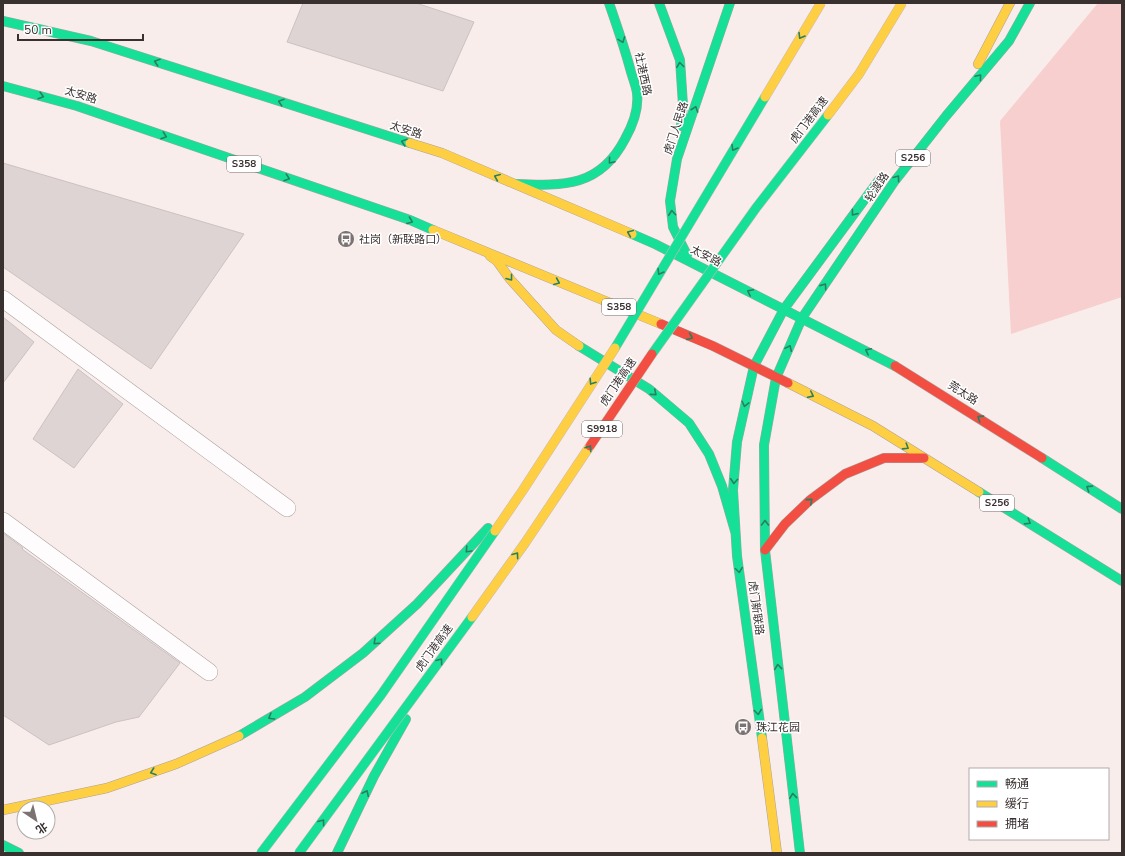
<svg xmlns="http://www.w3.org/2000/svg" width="1125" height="856" font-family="'Nunito Sans','Noto Sans SC',sans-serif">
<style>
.green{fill:#f7cfce}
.building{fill:#ded4d4;stroke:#cbc2c1}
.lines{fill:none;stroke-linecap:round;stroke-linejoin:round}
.street-casing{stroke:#aaa2a1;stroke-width:18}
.fast-casing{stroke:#aaa2a1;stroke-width:10}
.slow-casing{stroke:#aaa2a1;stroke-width:10}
.jam-casing{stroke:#aaa2a1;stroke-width:10}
.street{stroke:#fefcfc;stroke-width:17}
.fast{stroke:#16e098;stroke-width:9}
.slow{stroke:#ffcf43;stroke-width:9}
.jam{stroke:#f24e42;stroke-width:9}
.fast-bridge-casing{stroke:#c9bab9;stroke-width:10;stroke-linecap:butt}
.slow-bridge-casing{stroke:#c9bab9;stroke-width:10;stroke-linecap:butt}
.jam-bridge-casing{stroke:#c9bab9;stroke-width:10;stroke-linecap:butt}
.fast-bridge{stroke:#16e098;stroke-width:9}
.slow-bridge{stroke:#ffcf43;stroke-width:9}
.jam-bridge{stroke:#f24e42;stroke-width:9}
.oneway{stroke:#297f5f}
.labels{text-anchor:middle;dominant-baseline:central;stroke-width:3;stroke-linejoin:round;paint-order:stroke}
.shield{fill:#fff;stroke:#746e6e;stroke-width:1}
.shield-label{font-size:10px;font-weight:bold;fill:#393030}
.street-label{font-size:11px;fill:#393030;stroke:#fff}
.poi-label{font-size:11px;fill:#393030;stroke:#fff;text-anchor:start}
</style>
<rect width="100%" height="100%" fill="#f9edec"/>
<!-- green -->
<path class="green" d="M1098,3h24v294l-111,37 -11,-213z"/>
<!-- building -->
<g class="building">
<path d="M303,3h113l58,19 -31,69 -156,-49z"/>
<path d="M3,163l241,71 -93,135 -148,-102z"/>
<path d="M3,317l31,25 -31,41z"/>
<path d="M78,369l45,35 -49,64 -41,-29z"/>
<path d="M3,533l20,15 -1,1 158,114 -41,54 -23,5 -67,23 -46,-30z"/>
</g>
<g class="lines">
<!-- street casing -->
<g class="street-casing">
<g id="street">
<path d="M3,299l284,209"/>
<path d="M3,521l206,151"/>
</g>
</g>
<!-- fast casing -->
<g class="fast-casing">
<g id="fast">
<path d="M659,3l21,57 3,45 -2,21"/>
<path d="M3,21l88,20 319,102"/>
<path d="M3,86l74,20 333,114 23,10"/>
<path d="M516,184c48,2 84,3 109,-45 8,-14 14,-29 12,-46 -1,-7 -4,-14 -6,-21 -6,-23 -14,-46 -22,-69"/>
<path d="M632,234l23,10 240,122"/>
<path d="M687,255l-14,-28 -3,-26 7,-42 53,-156"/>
<path d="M579,346l70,43 40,34 20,31 13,32 13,45"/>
<path d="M754,366l-17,76 -4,48 4,66 25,182"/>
<path d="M754,366l30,-57 95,-129"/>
<path d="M776,378l-12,67 1,105 35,303"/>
<path d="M776,378l26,-60 92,-136 52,-66 63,-75 21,-38"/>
<path d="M1042,458l80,51"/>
<path d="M979,492l143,89"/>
<path d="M239,736l66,-39 58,-44 54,-49 71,-76"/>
<path d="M3,845l16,8"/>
<path d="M337,853l37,-77 32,-57"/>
</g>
</g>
<!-- slow casing -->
<g class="slow-casing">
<g id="slow">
<path d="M978,64l32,-61"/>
<path d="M410,143l32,10 190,81"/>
<path d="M433,230l228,94"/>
<path d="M490,256l7,5 13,18 46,51 23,16"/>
<path d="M788,383l85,43 106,66"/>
<path d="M762,738l15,115"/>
<path d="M3,810l104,-22 69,-24 63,-28"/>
</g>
</g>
<!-- jam casing -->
<g class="jam-casing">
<g id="jam">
<path d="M661,324l52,22 75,37"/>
<path d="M895,366l147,92"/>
<path d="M765,550l20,-26 25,-24 35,-26 39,-16h40"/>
</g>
</g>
<!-- street -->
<use href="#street" class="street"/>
<!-- fast -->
<use href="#fast" class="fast"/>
<!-- slow -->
<use href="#slow" class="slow"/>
<!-- jam -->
<use href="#jam" class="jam"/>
<!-- fast-bridge casing -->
<g class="fast-bridge-casing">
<g id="fast-bridge">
<path d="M615,348l150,-251"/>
<path d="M652,354l104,-146 72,-93"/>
<path d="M261,853l120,-158 114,-164"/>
<path d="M299,853l173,-236"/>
</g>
</g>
<!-- slow-bridge casing -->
<g class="slow-bridge-casing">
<g id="slow-bridge">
<path d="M765,97l56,-94"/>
<path d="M828,115l31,-41 43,-71"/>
<path d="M495,531l28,-41 92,-142"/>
<path d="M472,617l53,-74 65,-97"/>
</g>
</g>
<!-- jam-bridge casing -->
<g class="jam-bridge-casing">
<path id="jam-bridge" d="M590,446l62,-92"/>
</g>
<!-- fast-bridge -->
<use href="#fast-bridge" class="fast-bridge"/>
<!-- slow-bridge -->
<use href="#slow-bridge" class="slow-bridge"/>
<!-- jam-bridge -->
<use href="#jam-bridge" class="jam-bridge"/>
</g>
<!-- one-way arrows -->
<defs><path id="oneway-chevron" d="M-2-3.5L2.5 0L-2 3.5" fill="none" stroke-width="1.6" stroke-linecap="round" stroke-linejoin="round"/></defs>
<g class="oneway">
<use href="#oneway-chevron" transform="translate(801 36) rotate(121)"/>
<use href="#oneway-chevron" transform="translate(622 40) rotate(70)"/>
<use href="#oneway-chevron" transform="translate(157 62) rotate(-162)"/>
<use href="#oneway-chevron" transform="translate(680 65) rotate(-97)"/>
<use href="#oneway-chevron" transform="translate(979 77) rotate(-50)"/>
<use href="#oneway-chevron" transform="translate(41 96) rotate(16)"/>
<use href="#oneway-chevron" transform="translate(281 102) rotate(-162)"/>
<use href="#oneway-chevron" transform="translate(695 109) rotate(-71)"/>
<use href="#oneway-chevron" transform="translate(164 136) rotate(19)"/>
<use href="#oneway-chevron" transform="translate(404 142) rotate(-162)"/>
<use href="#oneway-chevron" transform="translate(734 148) rotate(121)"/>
<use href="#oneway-chevron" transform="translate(611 161) rotate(130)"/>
<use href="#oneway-chevron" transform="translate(497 177) rotate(-157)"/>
<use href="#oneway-chevron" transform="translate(287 178) rotate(19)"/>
<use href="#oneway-chevron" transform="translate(897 178) rotate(-53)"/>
<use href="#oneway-chevron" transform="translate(672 213) rotate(-95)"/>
<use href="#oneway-chevron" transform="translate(854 213) rotate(127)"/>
<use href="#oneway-chevron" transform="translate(410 221) rotate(21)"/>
<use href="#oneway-chevron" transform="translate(630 233) rotate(-157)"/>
<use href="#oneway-chevron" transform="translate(660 272) rotate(121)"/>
<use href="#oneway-chevron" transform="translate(510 278) rotate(52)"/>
<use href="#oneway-chevron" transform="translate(557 282) rotate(23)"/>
<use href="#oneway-chevron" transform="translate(824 286) rotate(-55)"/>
<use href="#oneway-chevron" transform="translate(750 292) rotate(-153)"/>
<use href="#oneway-chevron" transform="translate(690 337) rotate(23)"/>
<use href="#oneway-chevron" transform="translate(789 348) rotate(-66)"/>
<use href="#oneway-chevron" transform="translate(868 351) rotate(-153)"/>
<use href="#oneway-chevron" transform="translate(592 382) rotate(123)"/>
<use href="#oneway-chevron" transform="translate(654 393) rotate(40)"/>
<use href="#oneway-chevron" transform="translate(811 395) rotate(26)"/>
<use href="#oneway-chevron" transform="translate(745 404) rotate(103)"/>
<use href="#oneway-chevron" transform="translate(980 418) rotate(-147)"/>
<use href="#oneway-chevron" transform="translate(906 447) rotate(32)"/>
<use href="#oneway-chevron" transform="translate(589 448) rotate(-56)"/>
<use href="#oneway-chevron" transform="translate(734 481) rotate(94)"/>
<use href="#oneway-chevron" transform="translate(1089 488) rotate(-147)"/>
<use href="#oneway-chevron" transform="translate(810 501) rotate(-41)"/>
<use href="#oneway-chevron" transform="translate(1028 522) rotate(32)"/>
<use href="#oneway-chevron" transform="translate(765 523) rotate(-90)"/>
<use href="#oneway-chevron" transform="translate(468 550) rotate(133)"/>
<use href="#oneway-chevron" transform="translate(516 555) rotate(-54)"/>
<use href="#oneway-chevron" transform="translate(739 570) rotate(82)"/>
<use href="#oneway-chevron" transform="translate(376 642) rotate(138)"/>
<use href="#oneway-chevron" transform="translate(440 661) rotate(-54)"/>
<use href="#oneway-chevron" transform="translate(778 667) rotate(-96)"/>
<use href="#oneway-chevron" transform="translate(758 712) rotate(82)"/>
<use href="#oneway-chevron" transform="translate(271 717) rotate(150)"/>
<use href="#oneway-chevron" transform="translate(153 772) rotate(161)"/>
<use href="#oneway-chevron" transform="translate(366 793) rotate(-64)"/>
<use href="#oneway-chevron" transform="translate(793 796) rotate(-96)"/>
<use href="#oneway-chevron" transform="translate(322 822) rotate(-54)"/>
</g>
<!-- icons -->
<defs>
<g id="bus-disc" transform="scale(0.9)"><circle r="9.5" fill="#7c7272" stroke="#fff"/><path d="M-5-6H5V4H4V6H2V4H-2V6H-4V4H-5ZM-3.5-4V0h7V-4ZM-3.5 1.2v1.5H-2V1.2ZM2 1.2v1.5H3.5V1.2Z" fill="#fff"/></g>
</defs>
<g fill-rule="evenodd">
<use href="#bus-disc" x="346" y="239"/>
<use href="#bus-disc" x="743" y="727"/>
</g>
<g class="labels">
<!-- shield labels -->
<g class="shield">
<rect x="896" y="150" width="34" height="16" rx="3"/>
<rect x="227" y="156" width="34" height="16" rx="3"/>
<rect x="602" y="299" width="34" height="16" rx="3"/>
<rect x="582" y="421" width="40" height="16" rx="3"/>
<rect x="980" y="495" width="34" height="16" rx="3"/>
</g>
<g class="shield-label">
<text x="913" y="158">S256</text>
<text x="244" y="164">S358</text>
<text x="619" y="307">S358</text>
<text x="602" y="429">S9918</text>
<text x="997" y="503">S256</text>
</g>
<!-- street labels -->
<g class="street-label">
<text transform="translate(643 74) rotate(78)">社港西路</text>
<text transform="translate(81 95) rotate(17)">太安路</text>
<text transform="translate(809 120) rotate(-53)">虎门港高速</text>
<text transform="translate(676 128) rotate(-72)">虎门人民路</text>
<text transform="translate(406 130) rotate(18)">太安路</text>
<text transform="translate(877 187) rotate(-56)">轮渡路</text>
<text transform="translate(706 256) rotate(27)">太安路</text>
<text transform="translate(618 382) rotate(-56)">虎门港高速</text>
<text transform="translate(963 393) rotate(33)">莞太路</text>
<text transform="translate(756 608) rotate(82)">虎门新联路</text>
<text transform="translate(434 648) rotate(-54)">虎门港高速</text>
</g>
<!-- poi labels -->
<g class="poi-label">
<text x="359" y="239">社岗（新联路口）</text>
<text x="756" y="727">珠江花园</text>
</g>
</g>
<!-- border -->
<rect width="1125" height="856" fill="none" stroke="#393030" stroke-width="8"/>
<!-- legend -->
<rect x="969" y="768" width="140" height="72" fill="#ffffff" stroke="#b0acac"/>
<rect x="977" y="781" width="20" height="6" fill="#16e098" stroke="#b0acac"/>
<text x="1005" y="788" font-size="12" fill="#393030">畅通</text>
<rect x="977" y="801" width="20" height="6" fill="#ffcf43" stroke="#b0acac"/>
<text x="1005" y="808" font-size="12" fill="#393030">缓行</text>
<rect x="977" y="821" width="20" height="6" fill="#f24e42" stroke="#b0acac"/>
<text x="1005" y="828" font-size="12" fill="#393030">拥堵</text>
<!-- north arrow -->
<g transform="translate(36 820) rotate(145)"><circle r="19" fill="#ffffff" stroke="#b0acac"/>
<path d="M0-3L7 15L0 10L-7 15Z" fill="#7c7272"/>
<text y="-6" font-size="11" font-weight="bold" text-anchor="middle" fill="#393030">北</text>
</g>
<!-- scale -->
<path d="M18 34v6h125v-6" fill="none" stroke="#393030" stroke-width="2"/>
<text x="24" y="34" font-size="12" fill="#393030" stroke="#ffffff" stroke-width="3" paint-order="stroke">50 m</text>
</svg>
